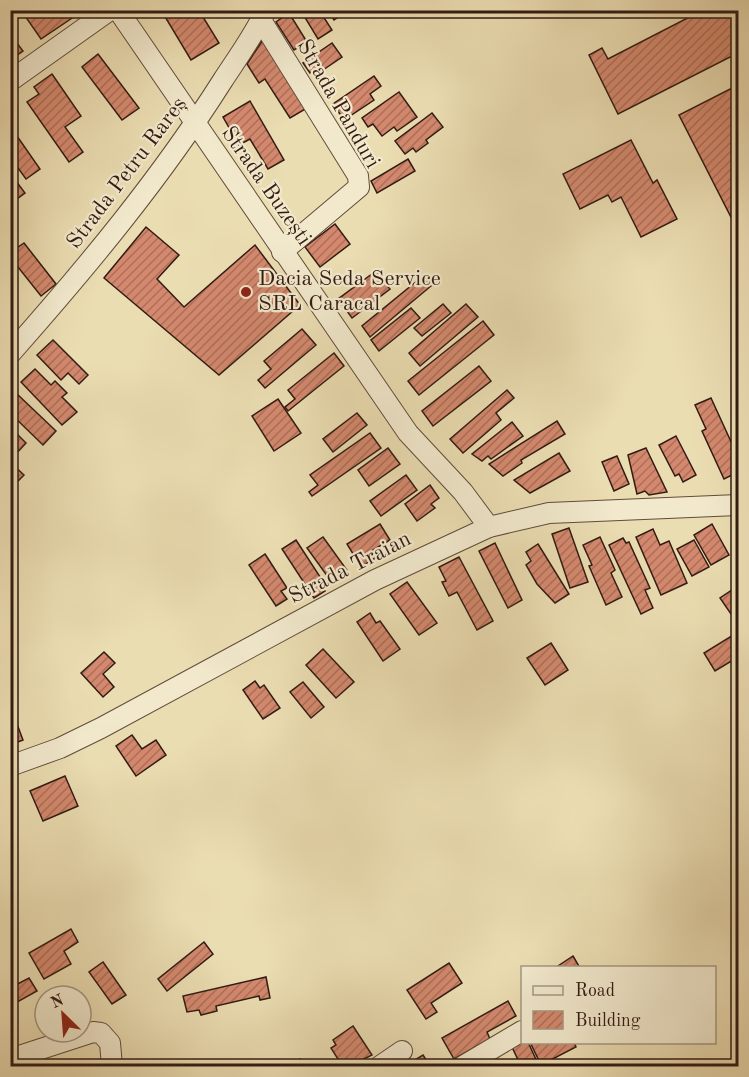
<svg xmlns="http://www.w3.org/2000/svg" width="749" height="1077" font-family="'Old Standard TT',serif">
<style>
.building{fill:url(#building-hatch);stroke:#321b13;stroke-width:1.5}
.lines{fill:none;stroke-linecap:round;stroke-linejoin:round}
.minor-casing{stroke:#604c3b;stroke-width:22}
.minor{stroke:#f2e9cd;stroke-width:20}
.poi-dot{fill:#8f2418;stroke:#f2e9cd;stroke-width:2}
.labels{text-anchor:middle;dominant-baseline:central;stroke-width:4.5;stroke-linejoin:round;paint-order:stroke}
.street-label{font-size:22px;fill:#321b13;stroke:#f2e9cd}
.poi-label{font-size:22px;fill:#321b13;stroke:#f2e9cd;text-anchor:start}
</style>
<defs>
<pattern id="building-hatch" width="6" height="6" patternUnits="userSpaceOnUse" patternTransform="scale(1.5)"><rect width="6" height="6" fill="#d4896e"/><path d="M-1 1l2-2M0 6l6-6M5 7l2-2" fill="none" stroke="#ad6f59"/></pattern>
</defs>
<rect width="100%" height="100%" fill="#ebddb2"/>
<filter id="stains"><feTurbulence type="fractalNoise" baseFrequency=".00333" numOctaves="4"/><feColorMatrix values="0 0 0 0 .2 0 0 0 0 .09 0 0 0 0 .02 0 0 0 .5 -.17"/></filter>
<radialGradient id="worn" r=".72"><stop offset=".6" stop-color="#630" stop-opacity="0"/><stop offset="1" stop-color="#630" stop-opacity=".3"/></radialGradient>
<!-- building -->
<g class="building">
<path d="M34,10h46l1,2 -40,27 -16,-23z"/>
<path d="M161,10h53l-11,7 16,26 -28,17z"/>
<path d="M319,10l13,20 -14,9 -17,-28z"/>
<path d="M328,10h21l-15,10z"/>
<path d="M703,10h35v43l-120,61 -29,-59 13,-7 6,11z"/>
<path d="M289,13l18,29 -13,8 -18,-28z"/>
<path d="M10,34l13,17 -13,9z"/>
<path d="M264,38l43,70 -17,10 -25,-39 -6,4 -12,-19z"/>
<path d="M332,43l10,14 -22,15 -2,-4 -8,5 -7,-10z"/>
<path d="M98,54l41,54 -17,12 -40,-53z"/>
<path d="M52,74l29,42 -16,11 18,25 -14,10 -42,-60 12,-8 -5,-7z"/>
<path d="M374,76l7,10 -11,8 4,6 -30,20 -11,-16z"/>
<path d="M738,85v141l-2,1 -57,-112z"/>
<path d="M399,92l18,25 -20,14 -3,-4 -12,9 -9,-12 -5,3 -6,-9z"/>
<path d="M250,101l34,59 -16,9 -18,-30 -11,6 -16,-28z"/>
<path d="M432,113l11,14 -17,13 2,3 -12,9 -3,-4 -8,6 -10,-13z"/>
<path d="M10,126l30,43 -14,10 -16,-22z"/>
<path d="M631,140l22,43 4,-3 20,39 -36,18 -20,-40 -9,5 -4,-7 -28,14 -17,-35z"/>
<path d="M408,159l7,12 -38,22 -6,-12z"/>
<path d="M10,173l15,20 -15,11z"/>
<path d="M335,224l15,20 -30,23 -15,-20z"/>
<path d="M146,227l33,28 -22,24 27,28 71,-62 45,60 -81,70 -115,-97z"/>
<path d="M24,243l32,41 -15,12 -31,-39v-4z"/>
<path d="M376,271l14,18 -38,29 -14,-19z"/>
<path d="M423,276l8,10 -61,51 -8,-11z"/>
<path d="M443,304l8,9 -29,23 -8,-8z"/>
<path d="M466,304l12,13 -58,49 -11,-13z"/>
<path d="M411,308l9,10 -41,33 -8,-11z"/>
<path d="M483,321l11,14 -75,60 -11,-14z"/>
<path d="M302,329l14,16 -51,43 -7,-8 13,-11 -7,-8z"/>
<path d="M53,340l35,35 -9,9 -11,-11 -7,7 -24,-25z"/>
<path d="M334,353l10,13 -56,45 -3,-4 10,-8 -7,-9z"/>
<path d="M479,366l12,15 -58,45 -11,-15z"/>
<path d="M35,369l16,16 4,-4 12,12 -5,4 15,15 -15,13 -41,-43z"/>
<path d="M507,390l7,8 -18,15 5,7 -38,33 -13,-14z"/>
<path d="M16,393l40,38 -13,14 -33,-32v-14z"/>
<path d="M711,398l27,59v15l-14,7 -22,-48 4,-2 -11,-24z"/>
<path d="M278,399l23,34 -27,18 -22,-35z"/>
<path d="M357,413l10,12 -34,27 -10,-13z"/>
<path d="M557,421l8,13 -44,26 1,3 -19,13 -14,-12z"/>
<path d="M512,422l11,14 -32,23 -3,-3 -6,5 -10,-7z"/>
<path d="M10,427l16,16 -11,12 -5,-5z"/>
<path d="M370,433l11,15 -69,48 -3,-4 9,-7 -8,-10z"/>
<path d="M676,436l20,39 -13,7 -4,-8 -4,2 -16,-31z"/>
<path d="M388,448l12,16 -31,22 -11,-16z"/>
<path d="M646,448l21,44 -18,3 -4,-4 -8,3 -9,-39z"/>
<path d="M559,453l11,18 -40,22 -16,-13z"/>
<path d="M617,456l12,28 -15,7 -12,-29z"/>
<path d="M10,462l14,13 -12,12 -2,-1z"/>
<path d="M406,475l11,15 -36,26 -11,-15z"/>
<path d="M430,485l9,13 -8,6 4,4 -18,13 -12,-17z"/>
<path d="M380,524l10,16 -17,10 4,7 -16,10 -14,-23z"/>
<path d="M712,524l17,31 -18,10 -17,-30z"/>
<path d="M569,528l19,54 -18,6 -18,-54z"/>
<path d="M653,529l7,16 9,-4 18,42 -26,12 -25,-58z"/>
<path d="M323,537l26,36 -16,11 -26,-36z"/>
<path d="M600,537l15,33 -4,3 11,24 -16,8 -17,-39 3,-1 -9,-20z"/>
<path d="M623,538l3,5 3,-1 21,46 -5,2 8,18 -12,6 -32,-69z"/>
<path d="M296,540l28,43 -3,2 4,6 -11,7 -32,-49z"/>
<path d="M694,540l15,27 -17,9 -15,-27z"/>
<path d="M495,543l27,57 -14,8 -29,-57z"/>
<path d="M538,544l31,50 -14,9 -18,-19 -11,-19 5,-4 -5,-9z"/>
<path d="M265,554l22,34 -6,3 6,8 -11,7 -27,-41z"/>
<path d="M459,557l34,64 -16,9 -20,-38 -8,4 -7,-14 4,-1 -7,-14z"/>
<path d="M407,582l30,41 -18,12 -29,-41z"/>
<path d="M738,586v23l-7,5 -11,-16z"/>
<path d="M370,613l6,10 4,-2 20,28 -17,12 -26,-39z"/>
<path d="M738,632v25l-23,14 -11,-18z"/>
<path d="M551,643l17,27 -23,15 -18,-27z"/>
<path d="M323,649l31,33 -18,16 -30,-33z"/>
<path d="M104,652l11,11 -12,11 11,13 -11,10 -22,-24z"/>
<path d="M255,681l5,7 4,-3 16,23 -17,11 -20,-29z"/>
<path d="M303,682l21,25 -13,11 -21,-26z"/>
<path d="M17,724l6,16 -13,5v-18z"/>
<path d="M132,735l10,14 14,-9 10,15 -30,21 -20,-30z"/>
<path d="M65,776l13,30 -35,15 -13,-30z"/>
<path d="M71,929l7,13 -14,9 7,13 -27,15 -15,-26z"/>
<path d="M204,942l9,12 -46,37 -9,-12z"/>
<path d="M573,956l7,12h-25z"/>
<path d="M103,962l23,33 -14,9 -23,-32z"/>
<path d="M449,963l13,20 -31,20 6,9 -11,7 -19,-29z"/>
<path d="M266,977l4,21 -10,2 -1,-4 -43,10 1,5 -16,4 -2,-5 -12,2 -4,-16z"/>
<path d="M29,978l8,13 -27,15v-18z"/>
<path d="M508,1001l8,15 -29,16 3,7 -36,20 -12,-21z"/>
<path d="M353,1026l19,29 -22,11 -4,-6 -5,4 -10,-16 5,-3 -3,-5z"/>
<path d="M522,1039v3h6l11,24h-18l-10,-21z"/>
<path d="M530,1042h44l2,5 -35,18z"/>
<path d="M423,1055l7,11h-25z"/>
<path d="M300,1059l8,7h-15z"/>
</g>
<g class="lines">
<!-- minor casing -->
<g class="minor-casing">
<g id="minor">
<path d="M118,10l290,423 55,59 26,35"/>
<path d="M261,20l97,156 1,11 -77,65"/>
<path d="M10,81l100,-71"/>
<path d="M10,354c77,-87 151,-176 213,-274 15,-23 31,-45 43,-70"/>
<path d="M10,766l50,-18 41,-20 274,-148 114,-53 60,-14 189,-8"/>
<path d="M10,1059l83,-27 8,1 9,10 2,23"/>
<path d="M380,1066l22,-15"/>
<path d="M463,1066l59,-35"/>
</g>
</g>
<!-- minor -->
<use href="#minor" class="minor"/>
</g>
<!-- markers -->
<circle class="poi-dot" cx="246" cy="292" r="6"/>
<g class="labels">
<!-- street labels -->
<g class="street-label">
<text transform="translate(338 104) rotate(60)">Strada Panduri</text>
<text transform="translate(127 173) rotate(-53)">Strada Petru Rareș</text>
<text transform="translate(266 186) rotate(55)">Strada Buzești</text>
<text transform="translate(350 568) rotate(-27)">Strada Traian</text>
</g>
<!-- poi labels -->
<g class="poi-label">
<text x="258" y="279">Dacia Seda Service<tspan x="258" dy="25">SRL Caracal</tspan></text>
</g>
</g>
<!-- margin -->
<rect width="749" height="1077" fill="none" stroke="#ebddb2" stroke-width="36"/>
<rect x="12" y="12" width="725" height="1053" fill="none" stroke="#321b13" stroke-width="3"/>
<rect x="18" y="18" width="713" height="1041" fill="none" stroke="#321b13" stroke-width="1.5"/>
<!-- legend -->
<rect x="521" y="966" width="195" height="78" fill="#f2e9cd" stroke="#a59783" stroke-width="1.5"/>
<rect x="533" y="986" width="30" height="9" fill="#f2e9cd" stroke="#a59783" stroke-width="1.5"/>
<text x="575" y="996" font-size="18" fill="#321b13">Road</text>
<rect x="533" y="1011" width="30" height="18" fill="url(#building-hatch)" stroke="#a59783" stroke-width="1.5"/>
<text x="575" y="1026" font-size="18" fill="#321b13">Building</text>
<!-- north arrow -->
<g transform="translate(63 1014) rotate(335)"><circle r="28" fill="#f2e9cd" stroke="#a59783" stroke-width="1.5"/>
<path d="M0-4.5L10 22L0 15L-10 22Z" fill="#8f2418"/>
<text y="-9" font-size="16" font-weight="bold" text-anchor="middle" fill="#321b13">N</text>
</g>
<rect width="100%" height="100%" filter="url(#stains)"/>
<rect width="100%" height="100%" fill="url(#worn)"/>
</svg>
